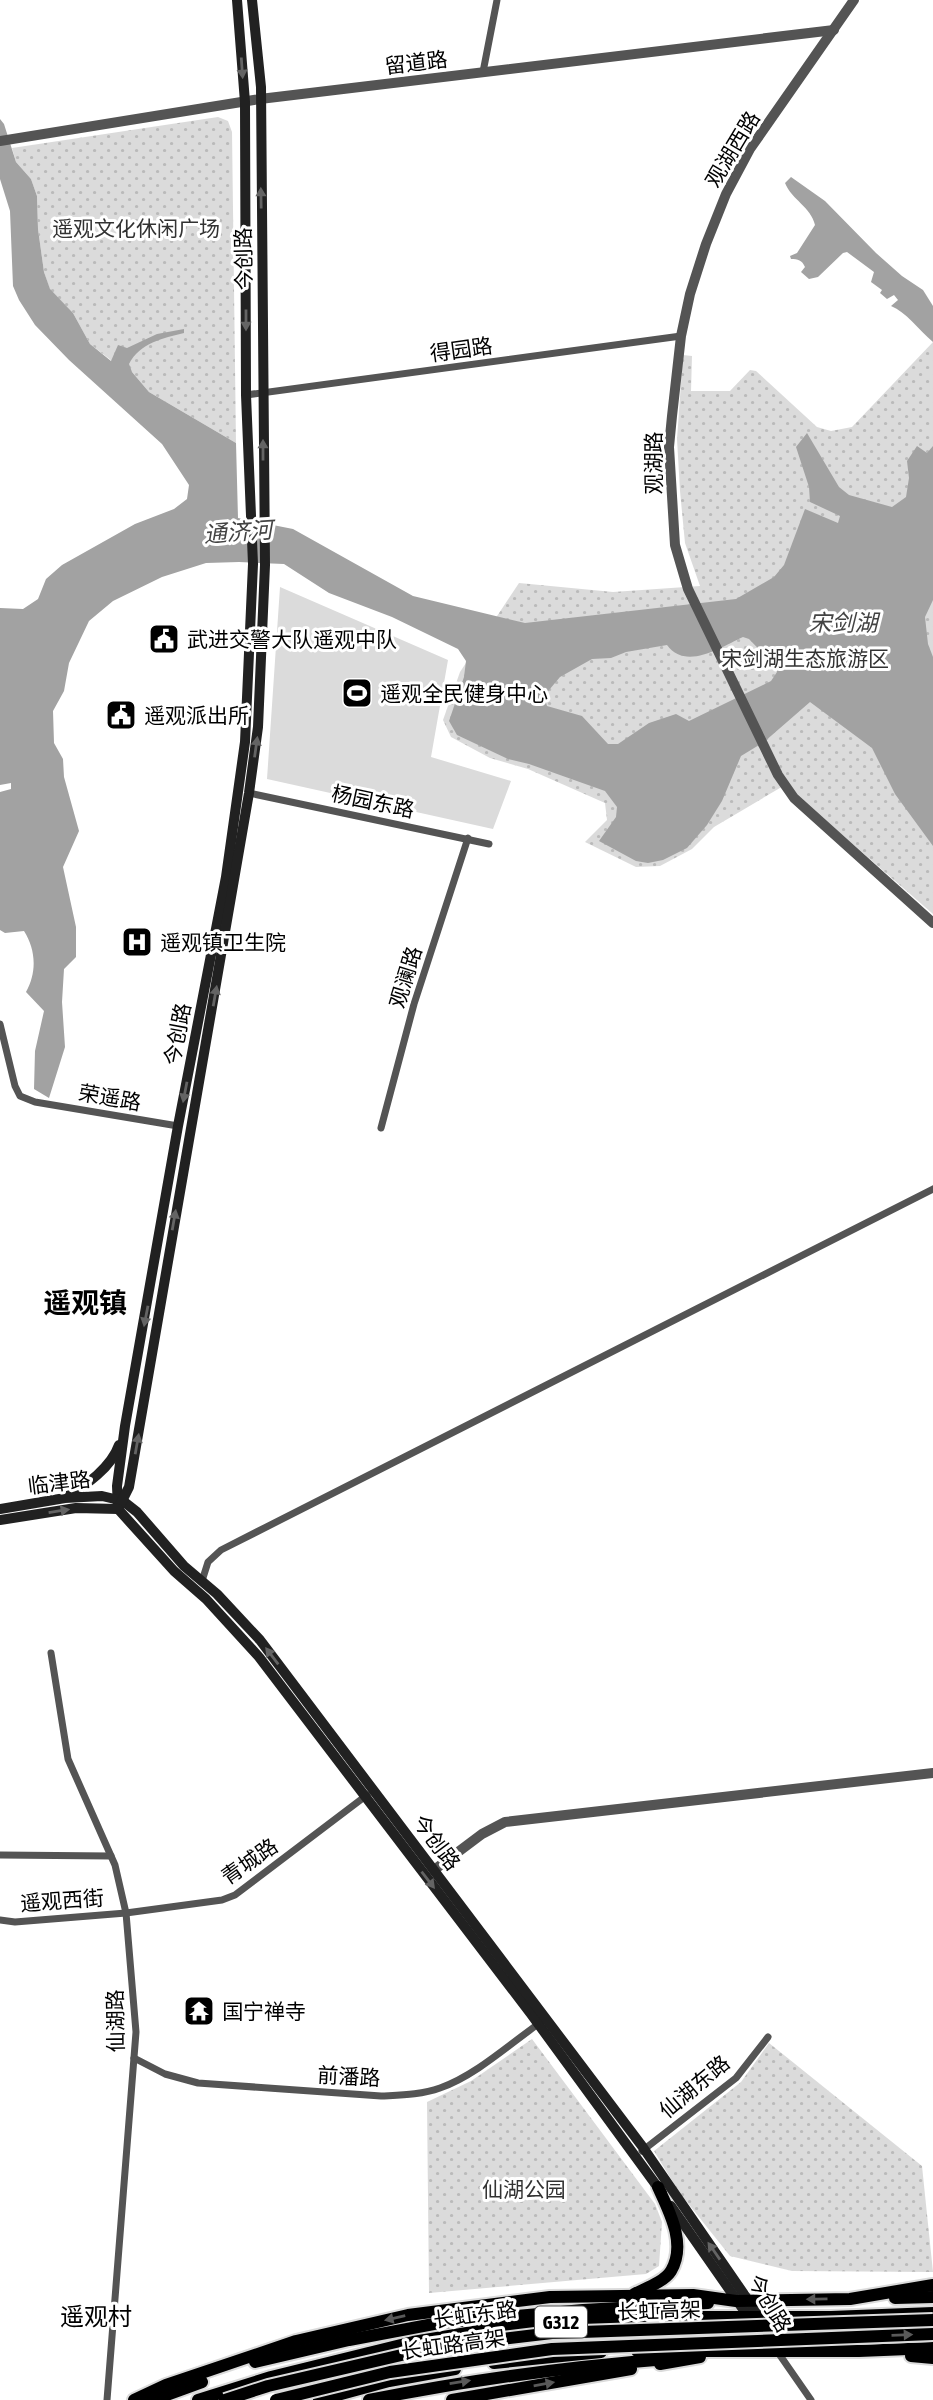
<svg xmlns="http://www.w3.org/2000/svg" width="933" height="2400" font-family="'Asap Condensed','Noto Sans SC',sans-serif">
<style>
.grass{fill:url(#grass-dots)}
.garden{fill:#dbdbdb}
.water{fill:#a2a2a2;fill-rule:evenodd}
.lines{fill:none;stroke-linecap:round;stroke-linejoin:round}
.trunk-casing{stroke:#dbdbdb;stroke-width:16}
.minor{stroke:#545454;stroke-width:7}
.tertiary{stroke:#545454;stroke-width:10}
.secondary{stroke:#212121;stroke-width:10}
.trunk{stroke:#000;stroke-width:12}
.trunk-bridge-casing{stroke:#dbdbdb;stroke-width:16;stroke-linecap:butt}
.trunk-bridge{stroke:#000;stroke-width:12}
.oneway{fill:#646464}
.oneway2{fill:#595959}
.labels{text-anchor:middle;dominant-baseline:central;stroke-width:6;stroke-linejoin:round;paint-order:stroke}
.shield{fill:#fff;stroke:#4c4c4c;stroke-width:2}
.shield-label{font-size:19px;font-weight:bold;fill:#000}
.street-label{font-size:21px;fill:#000;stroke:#fff}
.park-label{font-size:21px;fill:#323232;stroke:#fff}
.poi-label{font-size:21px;fill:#000;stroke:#fff;text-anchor:start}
.water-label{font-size:23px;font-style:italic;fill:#434343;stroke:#fff}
.quarter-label{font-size:24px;fill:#000;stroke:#fff}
.district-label{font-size:28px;font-weight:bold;fill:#000;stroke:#fff}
</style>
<defs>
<pattern id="grass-dots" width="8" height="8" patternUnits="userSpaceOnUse" patternTransform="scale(1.75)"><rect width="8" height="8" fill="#dbdbdb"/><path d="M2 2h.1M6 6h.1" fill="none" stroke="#bababa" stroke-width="1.8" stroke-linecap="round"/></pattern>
</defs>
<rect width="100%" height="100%" fill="#fff"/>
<!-- grass -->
<g class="grass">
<path d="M218,117l10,4 4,11 4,311 -87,-51 -17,-20 -20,-11 -22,-17 -17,-31 -23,-23 -6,-18 -6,-43 -1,-33 -6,-17 -15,-17 -4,-14z"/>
<path d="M933,342v572l-148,-129 -71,42 -22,22 -32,17 -24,1 -51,-25 22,-22 -2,-17 -77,-34 -38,-11 -39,-21 -8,-17 17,-48 59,-89 94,9 87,-6 -15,-43 -5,-52 -3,-52 6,-84 9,1 -1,35h39l20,-21 6,1 61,56 14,4 21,-4z"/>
<path d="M532,2039l123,165 7,18 -3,44 -13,8 -217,19 -2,-191 44,-21z"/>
<path d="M769,2043l153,123 11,106 -141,-1 -62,-15 -51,-64 -25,-41 87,-69z"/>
</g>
<!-- garden -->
<path class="garden" d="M280,587l168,73 -17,97 80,24 -18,48 -226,-50z"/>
<!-- water -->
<g class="water">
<path d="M0,119l4,5 12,38 15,17 6,17 1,33 6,43 6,17 23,24 17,31 21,17 7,-16 9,3 30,-14 27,-5v4c-21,5 -44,10 -55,31l3,8 17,20 87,51 2,75 55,11 120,67 112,27 211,-24 38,-22 10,-12 21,-56 33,14 2,-7 -30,-14 -1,-15 -13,-40 11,-14 32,54 10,8 43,12 14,-10 3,-19 -2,-17 10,-15 10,7 6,-7v154l-8,17 3,27 5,13v189l-38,-52 -23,-46 -62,-46 -46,40 -23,14 -19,45 -15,24 -20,23 -24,12 -15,3 -12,-2 -37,-20 17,-24 1,-10 -12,-16 -76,-27 -21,-5 -51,-24 -8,-14 15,-44 2,-16 -8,-12 -66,-32 -63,-24 -45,-29 -45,-2 -33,1 -44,14 -49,24 -24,20 -20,42 -5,28 -11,20 1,32 9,16 1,18 15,54 -16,36 13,60v30l-12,12 -2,33 3,45 -16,51 -15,-9 1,-38 9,-40 -18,-19c11,-20 10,-42 -2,-61l-19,2 -5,-3v-138l11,-3v-6l-11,2v-177l23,1 15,-10 8,-20 16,-14 73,-41 39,-15 13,-10 2,-14 -27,-41 -93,-84 -34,-35 -16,-25 -6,-14 -3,-75 -10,-32zM743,637l6,2 25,26 3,7 -6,9 -82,40 -13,-7 -27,9 -31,21h-10l-26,-28 -35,-10 -3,-10 16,-19 32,-18 19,-1 15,-6 41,-7c19,26 54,2 76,-8z"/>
<path d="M791,177l34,24 51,52 26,23 21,14 10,16v36c-14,-12 -27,-30 -42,-36l7,-6 -4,-5 -7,4 -7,-6 2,-3 -11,-8 3,-10 -27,-20 -4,1 -25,24 -9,2 -8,-7 4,-5c-3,-7 -7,-8 -14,-8l-1,-3 7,-3 18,-28c-4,-18 -23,-25 -30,-42z"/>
</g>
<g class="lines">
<!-- trunk casing -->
<g class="trunk-casing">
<g id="trunk">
<path d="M634,2294c12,-6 30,-12 37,-23 16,-27 -2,-60 -13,-84"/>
<path d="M895,2298l38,-1"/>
<path d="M637,2351h222l74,-3"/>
<path d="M911,2356l22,2"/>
<path d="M255,2362l94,-22 90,-17 144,-13 125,-7"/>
<path d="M494,2363l107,-11"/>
<path d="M660,2364l40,-7"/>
<path d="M134,2400l32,-15 130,-44 112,-26 142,-18 143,-2 43,6 114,-2 83,-14"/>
<path d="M153,2400l49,-18"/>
<path d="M198,2400l73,-23 142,-35 66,-11 101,-11 74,-3h177l102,-4"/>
<path d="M319,2400l70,-19 66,-12"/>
<path d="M369,2400c99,-20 197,-33 298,-41"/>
<path d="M452,2400l179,-31"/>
</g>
</g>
<!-- minor -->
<g class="minor">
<path d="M483,72l14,-72"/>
<path d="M246,395l435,-59"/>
<path d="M249,793l240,51"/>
<path d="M0,1024l15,62 5,10 15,6 143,24"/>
<path d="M381,1128l33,-124 54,-166"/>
<path d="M202,1581l6,-19 13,-12 712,-361"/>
<path d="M51,1653l17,106 47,106 11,48 10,119 -29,368"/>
<path d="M0,1855l111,1"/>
<path d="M0,1920l15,2 111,-9 96,-13 13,-5 132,-100"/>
<path d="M134,2058l31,16 33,9 183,13c19,-1 40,-1 59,-8 35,-12 71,-45 101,-66"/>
<path d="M642,2151l94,-73 32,-41"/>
<path d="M777,2351l34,49"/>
</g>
<!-- tertiary -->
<g class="tertiary">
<path d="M854,0l-104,149 -24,45 -20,50 -16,50 -9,42 -9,80 -3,31 6,98 13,44 90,186 16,23 139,125"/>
<path d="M0,141l260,-42 574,-69"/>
<path d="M434,1870l48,-36 23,-12 428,-49"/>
</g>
<!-- secondary -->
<g class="secondary">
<path d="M237,0l8,102 1,293 7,169 -8,178 -19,135 -48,249 -53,300 -8,60 1,23 56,62 32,28 53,58 272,357 131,179"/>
<path d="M66,1497c20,-12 45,-29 53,-52"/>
<path d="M0,1509l65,-11 37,-2 21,5 14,11 47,54 33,28 43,46 382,506 117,170 15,29"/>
<path d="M118,1509l11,-22 120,-694 9,-66 7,-162 -4,-478 -9,-87"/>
<path d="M0,1520l76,-12 42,1"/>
<path d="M671,2206l81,116"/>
</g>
<!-- trunk -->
<use href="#trunk" class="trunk"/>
<!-- trunk-bridge casing -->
<g class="trunk-bridge-casing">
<g id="trunk-bridge">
<path d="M225,2400l43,-14 168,-39 116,-14 381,-13"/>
<path d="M276,2400l114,-28 162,-23 381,-15"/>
</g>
</g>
<!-- trunk-bridge -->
<use href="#trunk-bridge" class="trunk-bridge"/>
</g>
<!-- one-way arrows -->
<defs><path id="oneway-solid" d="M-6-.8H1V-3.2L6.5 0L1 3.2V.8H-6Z" transform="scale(1.75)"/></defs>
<g class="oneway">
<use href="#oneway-solid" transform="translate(242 68) rotate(86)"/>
<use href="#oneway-solid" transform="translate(261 198) rotate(-91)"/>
<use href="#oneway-solid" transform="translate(246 320) rotate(90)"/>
<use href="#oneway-solid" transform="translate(263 450) rotate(-90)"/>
<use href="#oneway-solid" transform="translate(256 747) rotate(-82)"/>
<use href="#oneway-solid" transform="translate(215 996) rotate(-80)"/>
<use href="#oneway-solid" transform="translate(185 1092) rotate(101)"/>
<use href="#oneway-solid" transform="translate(174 1220) rotate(-80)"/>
<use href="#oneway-solid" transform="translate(146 1316) rotate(101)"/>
<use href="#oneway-solid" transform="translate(137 1444) rotate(-80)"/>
<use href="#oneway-solid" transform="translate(59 1511) rotate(-9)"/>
<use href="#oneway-solid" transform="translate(272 1656) rotate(-127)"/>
<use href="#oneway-solid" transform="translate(428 1880) rotate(52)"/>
<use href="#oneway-solid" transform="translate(714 2251) rotate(-125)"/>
</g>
<g class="oneway2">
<use href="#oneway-solid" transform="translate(817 2299) rotate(179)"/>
<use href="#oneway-solid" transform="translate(395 2318) rotate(167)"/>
<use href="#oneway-solid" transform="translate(902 2335) rotate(-2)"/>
<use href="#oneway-solid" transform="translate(460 2382) rotate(-9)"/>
<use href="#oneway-solid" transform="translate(544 2384) rotate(-10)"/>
</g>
<!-- icons -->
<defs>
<g id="civic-square" transform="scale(1.575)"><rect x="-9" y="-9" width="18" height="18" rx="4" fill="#000" stroke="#fff"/><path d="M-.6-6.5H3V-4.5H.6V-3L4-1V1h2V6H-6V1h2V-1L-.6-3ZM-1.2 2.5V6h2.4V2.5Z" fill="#fff"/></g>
<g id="stadium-square" transform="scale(1.575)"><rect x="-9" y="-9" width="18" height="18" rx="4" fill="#000" stroke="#fff"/><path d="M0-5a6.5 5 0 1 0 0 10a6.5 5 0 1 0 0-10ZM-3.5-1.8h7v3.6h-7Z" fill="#fff"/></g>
<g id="hospital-square" transform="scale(1.575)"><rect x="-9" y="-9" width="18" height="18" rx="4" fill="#000" stroke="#fff"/><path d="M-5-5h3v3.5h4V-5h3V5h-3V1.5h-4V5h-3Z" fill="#fff"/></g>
<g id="temple-square" transform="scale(1.575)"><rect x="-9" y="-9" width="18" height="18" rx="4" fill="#000" stroke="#fff"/><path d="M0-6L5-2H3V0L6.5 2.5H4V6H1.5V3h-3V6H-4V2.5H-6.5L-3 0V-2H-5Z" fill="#fff"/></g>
</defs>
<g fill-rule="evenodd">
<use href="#civic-square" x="164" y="639"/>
<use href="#stadium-square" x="357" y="693"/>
<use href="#civic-square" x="121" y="715"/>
<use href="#hospital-square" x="137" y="942"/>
<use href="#temple-square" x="199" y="2011"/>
</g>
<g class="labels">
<!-- shield labels -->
<rect class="shield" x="535" y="2306.5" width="52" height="31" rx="5"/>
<g class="shield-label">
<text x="561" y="2322">G312</text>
</g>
<!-- street labels -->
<g class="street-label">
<text transform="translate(416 62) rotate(-7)">留道路</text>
<text transform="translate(732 149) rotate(-59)">观湖西路</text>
<text transform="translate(243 259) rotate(-91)">今创路</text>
<text transform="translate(461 349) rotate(-8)">得园路</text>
<text transform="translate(653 463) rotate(-90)">观湖路</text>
<text transform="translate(373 801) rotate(12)">杨园东路</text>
<text transform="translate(405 977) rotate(-73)">观澜路</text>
<text transform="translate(177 1034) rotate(-79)">今创路</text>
<text transform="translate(110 1097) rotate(10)">荣遥路</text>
<text transform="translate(59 1482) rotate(-7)">临津路</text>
<text transform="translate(437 1842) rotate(53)">今创路</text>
<text transform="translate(249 1861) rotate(-35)">青城路</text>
<text transform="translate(62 1900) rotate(-4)">遥观西街</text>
<text transform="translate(115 2021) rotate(-91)">仙湖路</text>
<text transform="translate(349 2076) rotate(3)">前潘路</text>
<text transform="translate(694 2086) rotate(-40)">仙湖东路</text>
<text transform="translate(770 2303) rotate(59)">今创路</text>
<text transform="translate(659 2310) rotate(-2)">长虹高架</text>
<text transform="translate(475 2314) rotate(-8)">长虹东路</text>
<text transform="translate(453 2344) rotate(-8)">长虹路高架</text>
</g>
<!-- park labels -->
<g class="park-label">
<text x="136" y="228">遥观文化休闲广场</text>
<text x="805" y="658">宋剑湖生态旅游区</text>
<text x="524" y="2189">仙湖公园</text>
</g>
<!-- poi labels -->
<g class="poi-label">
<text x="187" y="639">武进交警大队遥观中队</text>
<text x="380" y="693">遥观全民健身中心</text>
<text x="144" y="715">遥观派出所</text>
<text x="160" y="942">遥观镇卫生院</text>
<text x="222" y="2011">国宁禅寺</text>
</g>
<!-- water labels -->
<g class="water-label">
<text transform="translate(238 532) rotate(-4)">通济河</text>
<text x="843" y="623">宋剑湖</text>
</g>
<!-- quarter labels -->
<g class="quarter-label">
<text x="96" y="2316">遥观村</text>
</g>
<!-- district labels -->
<g class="district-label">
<text x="85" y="1303">遥观镇</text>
</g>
</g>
</svg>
